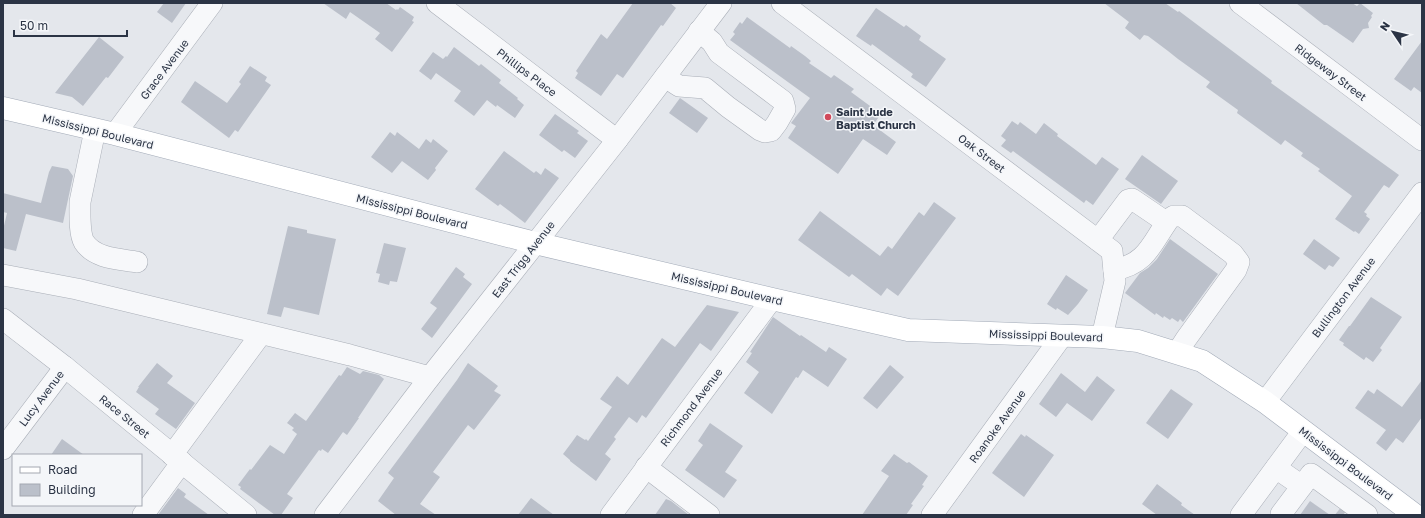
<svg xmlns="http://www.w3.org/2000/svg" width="1425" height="518" font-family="'Golos Text',sans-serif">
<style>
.building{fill:#bbc0ca}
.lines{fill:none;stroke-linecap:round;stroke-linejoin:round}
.minor-tunnel{stroke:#bfc3cb;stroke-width:21;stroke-dasharray:21 10;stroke-linecap:butt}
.minor-casing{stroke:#a9aeb7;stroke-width:22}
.major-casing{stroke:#a3abb8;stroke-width:23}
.minor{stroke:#f7f8fa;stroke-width:21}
.major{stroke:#fff;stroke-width:22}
.poi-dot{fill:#d1495b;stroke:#f4f6f9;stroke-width:1.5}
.labels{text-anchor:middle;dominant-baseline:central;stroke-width:3;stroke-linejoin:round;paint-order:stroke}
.street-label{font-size:11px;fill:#2b3445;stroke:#f4f6f9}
.poi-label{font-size:11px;font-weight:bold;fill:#2b3445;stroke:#f4f6f9;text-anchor:start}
</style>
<rect width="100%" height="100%" fill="#e4e7ec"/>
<!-- building -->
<g class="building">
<path d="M164,3h22l-14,20 -15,-11z"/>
<path d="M323,3h63l10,7 1,-1 1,1 2,-3 14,10 -2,4 2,1 -22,30 -17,-13 5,-6 -30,-21 -4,7z"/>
<path d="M633,3h37l6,5 -13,18 -2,-1 -38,53 -6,-4 -16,22 -26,-18 3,-5 -2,-2 25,-37 6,5z"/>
<path d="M1104,3h61l13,9 1,-1 92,69 1,1 -1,2 128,92 -10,13 -5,-3 -20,27 3,2 -1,2 4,3 -11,15 -4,-3 -1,1 -19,-13 17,-23 -34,-25 2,-2 -19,-13 2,-3 -18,-13 -4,5 -44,-32 1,-3 -32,-23 4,-5 -32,-23 -10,-8 -20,-15 -4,-1 -4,5 -15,-12 4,-6z"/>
<path d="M1296,3h56l5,3 3,-3 13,10 -2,3 1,1 -4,6 1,5 -6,1 -10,14 -26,-18h-3z"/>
<path d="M876,8l28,19 2,-2 15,11 -2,4 27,19 -20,28 -15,-10 2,-3 -41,-30 -1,2 -15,-10z"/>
<path d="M747,17l43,31 1,-2 14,10 6,5 -2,2 22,15 3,-3 20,14 -3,3 30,22 -8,11 23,17 -9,13 -24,-16 -25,35 -50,-36 8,-12 -5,-3 19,-25 -80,-58 5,-6 -2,-2 7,-10 2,2z"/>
<path d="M99,37l25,20 -16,21 -2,-1 -23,29 -11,-9 -17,-4z"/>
<path d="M1422,41v52l-8,-6 -3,4 -17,-12z"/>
<path d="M454,47l25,19 2,-2 20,16 -2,3 19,15 -1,1 7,6 -9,13 -18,-13 -1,2 -9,-7 -13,16 -20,-15 7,-10 -25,-18 -5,7 -12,-9 14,-19 10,7 3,-3 1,1z"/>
<path d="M250,66l17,11 -2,4 6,4 -33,47 -3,-2 -6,8 -48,-36 14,-21 32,22 14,-19 -2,-2z"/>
<path d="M680,98l28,20 -11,15 -28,-20z"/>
<path d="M555,114l24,17 -2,2 11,8 -13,17 -11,-8 -2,2 -23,-17z"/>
<path d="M1012,121l6,4 2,-3 16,12 8,-11 14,11 -1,2 39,29 6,-8 17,12 -26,36 -7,-5 -2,3 -71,-52 -2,2 -10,-7 5,-6 -5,-4z"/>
<path d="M390,132l5,4 2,-4 22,17 7,-10 5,4 2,-4 15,12 -13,17 1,2 -8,10 -26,-19 -10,12 -21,-16z"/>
<path d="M504,151l30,22 2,-2 5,4 4,-7 14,10 -34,45 -25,-19 -2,2 -23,-17z"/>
<path d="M1142,155l36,26 -17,23 -36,-25z"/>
<path d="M52,166l16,3 5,7 -10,47 -37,-9 -10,37 -13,-3v-18l4,-17 -4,-1v-19l38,10 8,-31z"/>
<path d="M934,202l22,16 -58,78 -11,-8 -6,8 -29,-22 -3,3 -51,-37 22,-29 60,45 8,-10 4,3 27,-37 5,4z"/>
<path d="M288,226l19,4v3l29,6 -17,76 -35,-8 -3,10 -14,-3z"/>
<path d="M1170,239l48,35 -35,48 -3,-3 -2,3 -6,-4 -2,2 -6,-4 -1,2 -7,-5 -1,2 -30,-22 15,-20 8,-5 9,-9z"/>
<path d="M1314,239l26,19 -7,9 -4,-2 -4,5 -22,-16z"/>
<path d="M384,243l22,5 -9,34 -7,-1 -1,4 -11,-3 2,-8 -4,-1z"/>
<path d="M456,267l9,7 -2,3 9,7 -40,54 -11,-9 16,-21 -7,-5z"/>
<path d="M1066,275l22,15 -10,14 -10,11 -11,-7 -1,2 -9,-6z"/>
<path d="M1371,297l31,20 -22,31 2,2 -9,12 -7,-5 -2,3 -21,-15 1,-2 -5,-3 10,-14h1z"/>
<path d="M707,305l32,7 -28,39 -11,-8 -54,75 -4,-3 -5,8 -8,-6 -15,20 2,2 -11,15 6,5 -15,22 -26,-20v-1l-7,-6 9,-12 5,-7 8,5 1,-1 2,2 24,-34 -12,-8 17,-23 11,9 34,-47 13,9z"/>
<path d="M773,317l27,19 1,-1 25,17 3,-5 18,12 -19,28 -25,-17 -5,8 -2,-1 -24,37 -28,-21 15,-21 -13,-10 6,-9 -2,-1z"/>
<path d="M157,363l16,13 -6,7 28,20 -19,26 -21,-15 4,-5 -23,-17 3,-5h-1z"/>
<path d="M468,363l30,23 -4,5 7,4 -27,35 -6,-5 -35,47 7,5 -20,27 16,11h-40l-18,-14 16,-23 -6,-5 69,-93z"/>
<path d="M890,365l14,12 -27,32 -14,-11z"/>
<path d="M347,367l13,7 3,-3 16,4 5,4 -26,39h1l-12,17 -4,-3 -15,21 -6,-4 -1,2 -2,-1 -32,44 6,4 -12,17h-6l-35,-26 1,-2 -3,-2 12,-16 1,1 19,-25 14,9 13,-20 -5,-4 2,-2 -7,-5 8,-10 11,8 33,-46 2,1z"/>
<path d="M1061,373l24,19 12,-16 18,14 -23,31 -25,-18 -11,14 -17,-13z"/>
<path d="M1422,380v37l-19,26 -7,-5 -10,13 -10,-8 10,-13 -31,-22 13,-18 6,4 3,-5 25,18z"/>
<path d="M1171,389l22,15 -25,35 -22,-16z"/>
<path d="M710,423l33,23 -18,26 12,8 -13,18 -39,-28 18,-25 -5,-4z"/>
<path d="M1021,434l4,3 1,-2 28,20 -30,42 -32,-24z"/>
<path d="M62,439l22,16h-33z"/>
<path d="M894,454l13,9 2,-1 19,14 -6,9 2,1 -13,18 2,1 -7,10h-44l27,-39 -8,-5z"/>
<path d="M1157,484l25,19 -1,2 14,10h-38l-15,-11z"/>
<path d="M178,488l8,6 -2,3 25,18h-51z"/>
<path d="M531,498l23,17h-36z"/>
<path d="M666,499l5,2 18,14h-34z"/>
<path d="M1310,501l20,14h-30z"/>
</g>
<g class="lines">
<!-- minor-tunnel -->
<path class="minor-tunnel" d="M1338,511l5,4"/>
<!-- minor casing -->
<g class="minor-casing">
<g id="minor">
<path d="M437,3l180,137"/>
<path d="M782,3l330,248 3,30 -13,56"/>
<path d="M1240,3l182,137"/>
<path d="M665,77l14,9 26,2 23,19 32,23 5,2 6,-1 6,-8 8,-14 -2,-8 -64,-48 -7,-11 -13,-11"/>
<path d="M95,130l-15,72c0,10 -1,31 4,40 11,17 36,17 53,20"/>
<path d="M115,134l97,-131"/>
<path d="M1098,240l30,-40 4,-1 34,23"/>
<path d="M1114,270c33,-6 37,-26 55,-51l5,-3h8l51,38 6,8 -3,8 -50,69 -9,14"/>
<path d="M3,275l74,14 273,66 80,22"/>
<path d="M3,319l62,48 181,148"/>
<path d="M1265,402l157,-209"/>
<path d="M3,449l62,-82"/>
<path d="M172,455l89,-121"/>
<path d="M646,467l63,48"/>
<path d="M1276,468l26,18 -21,28 1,1"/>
<path d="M1302,486l9,-12 56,41"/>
<path d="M143,515l39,-53"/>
<path d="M325,515l105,-138 187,-237 104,-137"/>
<path d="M611,515l161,-216"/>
<path d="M932,515l130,-179"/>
<path d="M1241,515l62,-84"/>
</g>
</g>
<!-- major casing -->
<g class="major-casing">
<path id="major" d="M3,108l112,26 420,109 237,56 136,31 194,7 36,4 64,20 63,41 150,113"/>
</g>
<!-- minor -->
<use href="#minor" class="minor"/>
<!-- major -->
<use href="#major" class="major"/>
</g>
<!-- markers -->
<circle class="poi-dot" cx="828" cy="117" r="4"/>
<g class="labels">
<!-- street labels -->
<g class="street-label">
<text transform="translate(164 69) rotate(-53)">Grace Avenue</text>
<text transform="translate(527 72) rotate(37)">Phillips Place</text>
<text transform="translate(1331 72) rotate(37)">Ridgeway Street</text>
<text transform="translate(98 131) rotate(14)">Mississippi Boulevard</text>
<text transform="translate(982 153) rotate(37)">Oak Street</text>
<text transform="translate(412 211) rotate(14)">Mississippi Boulevard</text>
<text transform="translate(523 259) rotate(-52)">East Trigg Avenue</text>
<text transform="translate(727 288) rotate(13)">Mississippi Boulevard</text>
<text transform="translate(1343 297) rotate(-53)">Bullington Avenue</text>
<text transform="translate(1046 335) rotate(2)">Mississippi Boulevard</text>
<text transform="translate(41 398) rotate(-53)">Lucy Avenue</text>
<text transform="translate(691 407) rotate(-53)">Richmond Avenue</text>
<text transform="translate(125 416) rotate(39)">Race Street</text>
<text transform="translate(997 426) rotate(-54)">Roanoke Avenue</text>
<text transform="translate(1346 463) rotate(37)">Mississippi Boulevard</text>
</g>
<!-- poi labels -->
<g class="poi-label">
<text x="836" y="111">Saint Jude<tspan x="836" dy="13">Baptist Church</tspan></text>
</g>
</g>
<!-- border -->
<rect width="1425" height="518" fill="none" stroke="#2b3445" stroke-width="8"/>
<!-- legend -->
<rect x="12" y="454" width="130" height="52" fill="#f4f6f9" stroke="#a4a8b1"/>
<rect x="20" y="467" width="20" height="6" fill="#ffffff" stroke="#a4a8b1"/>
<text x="48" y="474" font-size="12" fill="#2b3445">Road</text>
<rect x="20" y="484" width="20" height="12" fill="#bbc0ca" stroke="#a4a8b1"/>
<text x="48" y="494" font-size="12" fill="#2b3445">Building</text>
<!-- north arrow -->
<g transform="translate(1393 32) rotate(305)" stroke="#f4f6f9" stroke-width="3" paint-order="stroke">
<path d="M0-3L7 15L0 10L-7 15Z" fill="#2b3445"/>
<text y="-6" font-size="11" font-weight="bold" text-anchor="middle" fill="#2b3445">N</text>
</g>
<!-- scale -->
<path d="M14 30v6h113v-6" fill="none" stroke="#2b3445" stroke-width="2"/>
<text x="20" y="30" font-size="12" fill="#2b3445" stroke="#f4f6f9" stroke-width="3" paint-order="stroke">50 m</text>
</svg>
